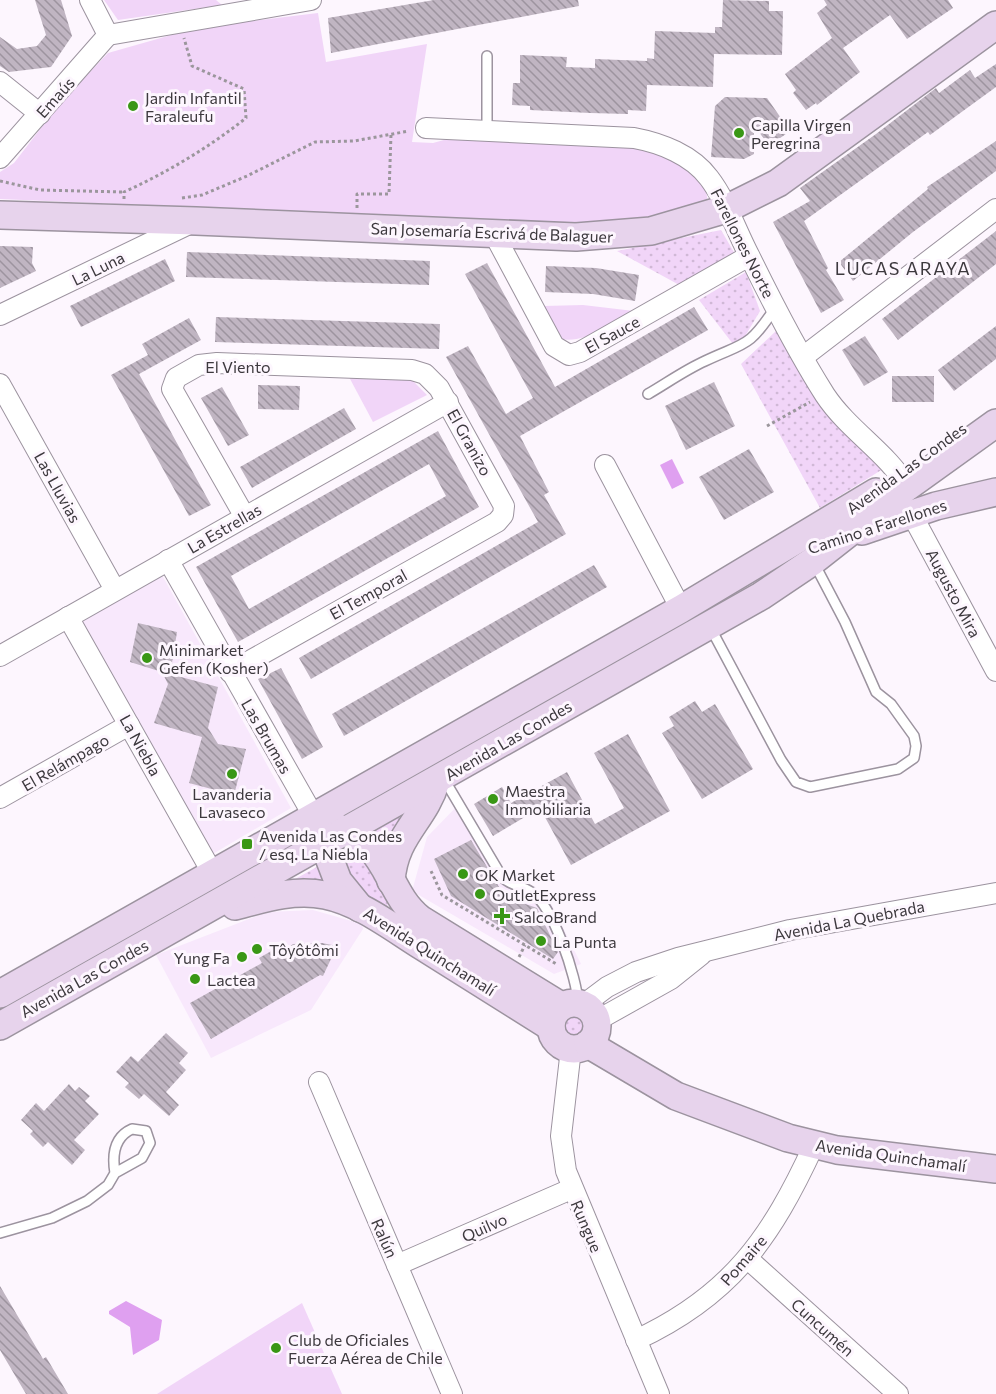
<svg xmlns="http://www.w3.org/2000/svg" width="996" height="1394" font-family="Commissioner,sans-serif">
<style>
.built{fill:#f8e8fc}
.grass{fill:url(#grass-dots)}
.green{fill:#f1d5f8}
.water{fill:#dfa0f0}
.building{fill:url(#building-back-hatch);fill-rule:evenodd}
.lines{fill:none;stroke-linecap:round;stroke-linejoin:round}
.lane-casing{stroke:#9c939f;stroke-width:12}
.street-casing{stroke:#9c939f;stroke-width:22}
.secondary-casing{stroke:#9c939f;stroke-width:30}
.path{stroke:#9b969c;stroke-width:3;stroke-dasharray:3 3;stroke-linecap:butt}
.lane{stroke:#fff;stroke-width:9}
.street{stroke:#fff;stroke-width:20}
.secondary{stroke:#e7d3ec;stroke-width:27}
.poi-dot{fill:#399715;stroke:#fdf6fe;stroke-width:2}
.labels{text-anchor:middle;dominant-baseline:central;stroke-width:6;stroke-linejoin:round;paint-order:stroke}
.street-label{font-size:16px;fill:#3d393e;stroke:#fdf6fe}
.poi-label{font-size:16px;fill:#3d393e;stroke:#fdf6fe;text-anchor:start}
.neighbourhood-label{font-size:18px;letter-spacing:1.5px;fill:#3d393e;stroke:#fdf6fe}
</style>
<defs>
<pattern id="grass-dots" width="8" height="8" patternUnits="userSpaceOnUse" patternTransform="scale(1.5)"><rect width="8" height="8" fill="#f1d5f8"/><path d="M2 2h.1M6 6h.1" fill="none" stroke="#d0b8d6" stroke-width="1.8" stroke-linecap="round"/></pattern>
<pattern id="building-back-hatch" width="6" height="6" patternUnits="userSpaceOnUse" patternTransform="scale(1.5)"><rect width="6" height="6" fill="#c0b5c2"/><path d="M-1 5l2 2M0 0l6 6M5-1l2 2" fill="none" stroke="#9d949f"/></pattern>
</defs>
<rect width="100%" height="100%" fill="#fdf6fe"/>
<!-- built -->
<g class="built">
<path d="M162,575l129,233 -80,47 -130,-235z"/>
<path d="M463,800l46,78 35,12 37,74 -27,10 -142,-83 15,-54z"/>
<path d="M313,910l49,14 1,5 -52,81 -100,48 -55,-103 111,-43z"/>
</g>
<!-- grass -->
<g class="grass">
<path d="M721,230l14,24 -52,33 -66,-36z"/>
<path d="M746,272l14,39 -16,27 -11,6 -34,-44z"/>
<path d="M776,331l40,69 67,69 -63,39 -79,-144z"/>
<path d="M417,806l-29,53 -23,-26z"/>
<path d="M352,847l9,4 26,42 1,19 -26,-11 -22,-43 3,-8z"/>
<path d="M324,863l4,19 -49,6z"/>
<circle cx="574" cy="1026" r="12"/>
</g>
<!-- green -->
<g class="green">
<path d="M104,0h112l6,5 -104,15z"/>
<path d="M318,13l8,49 101,-18 -15,98 21,1 18,-5c40,2 80,4 120,6 19,1 40,0 60,3 23,3 80,25 76,54l-84,25 -623,-27v-27l14,-9 44,-57 50,-53 88,-25z"/>
<path d="M583,305l51,6c-21,11 -49,33 -73,28l-17,-33z"/>
<path d="M349,377l62,2 16,16 -54,27z"/>
<path d="M302,1303l40,91h-185z"/>
</g>
<!-- water -->
<g class="water">
<path d="M672,459l12,24 -12,6 -12,-24z"/>
<path d="M126,1301l36,19 -3,20 -26,15 -3,-28 -21,-13v-3z"/>
</g>
<!-- building -->
<g class="building">
<path d="M35,0h26l11,36 -21,31 -42,5 -9,-6v-29l17,12 20,-3 9,-11z"/>
<path d="M434,0h144l1,6 -248,47 -3,-35z"/>
<path d="M723,0l46,1v10h14l-1,44 -68,-1 -1,33 -66,-2 -1,26 -18,-1v4l-38,-1 -60,-3v-4l-18,-1 1,-22h7v-28l47,2 -1,10 29,1v-9l52,2v-3l7,1 1,-28 60,2v-6h7z"/>
<path d="M824,0h124l5,8 -46,31 -17,-24 -47,33 17,24 -43,33 -1,-2 -10,7 -13,-17 3,-3 -11,-16 47,-36 -15,-25 10,-8z"/>
<path d="M996,64v23l-66,48 -2,-3 -124,89 24,47 -2,2 18,30 -23,13 -48,-91 37,-21 -10,-13 76,-54 60,-46 3,5 31,-23 5,8z"/>
<path d="M725,97l42,1 23,33 -21,15 -15,-21v29l-10,5 -33,-2 4,-51z"/>
<path d="M996,141v30l-83,61 -60,49 -14,-19 89,-73 -1,-2z"/>
<path d="M996,231v33l-98,76 -16,-21z"/>
<path d="M0,246l33,1 -1,16 4,8 -36,17z"/>
<path d="M187,252l243,9 -1,24 -243,-8z"/>
<path d="M165,259l10,22 -94,46 -11,-21z"/>
<path d="M487,263l68,124 139,-80 14,23 -188,106 29,56 -5,3 22,39 -255,145 -12,-21 239,-136 -92,-165 22,-11 38,68 27,-16 -68,-124z"/>
<path d="M546,266l50,2 43,7 -4,26 -42,-7 -48,-2z"/>
<path d="M216,317l224,7 -1,25 -224,-7z"/>
<path d="M189,318l12,22 -62,34 72,131 -22,11 -78,-141 37,-20 -6,-11z"/>
<path d="M996,326v33l-42,32 -16,-21z"/>
<path d="M865,336l23,36 -24,14 -22,-36z"/>
<rect x="892" y="376" width="42" height="26"/>
<path d="M714,382l21,44 -49,24 -21,-44z"/>
<path d="M258,385l42,1 -1,24 -41,-1z"/>
<path d="M222,387l27,48 -21,11 -27,-48z"/>
<path d="M344,408l12,21 -104,59 -12,-21z"/>
<path d="M438,431l41,76 -241,135 -42,-75zM429,464l17,32 -197,113 -18,-33z"/>
<path d="M749,449l25,43 -50,28 -25,-43z"/>
<path d="M594,565l13,22 -263,149 -12,-22z"/>
<path d="M138,623l39,9 -5,31 9,14 37,10 -10,41 10,16 28,5 -12,46 -45,-12 13,-46 -48,-14 14,-39 -6,-12 -32,-10z"/>
<path d="M281,668l42,79 -21,12 -44,-80z"/>
<path d="M695,701l7,11 13,-8 38,65 -51,30 -40,-66 12,-7 -5,-9z"/>
<path d="M628,734l42,77 -99,54 -31,-57 -47,28 -19,-32 28,-17 9,16 56,-31 28,52 29,-16 -30,-55z"/>
<path d="M471,840l34,57 32,11 21,44 -5,7 -102,-63 -17,-37z"/>
<path d="M322,943l15,3 -14,30 -3,-1 -109,64 -21,-36 72,-40 -3,-5 23,-13 4,4 7,-5z"/>
<path d="M166,1033l22,20 -9,10 7,7 -20,22 13,13 -10,11 -25,-22 -5,5 -14,-12 4,-4 -13,-11 15,-16 7,6z"/>
<path d="M69,1084l6,7 4,-4 11,9 -5,5 14,13 -25,26 11,10 -13,15 -24,-23 -5,5 -13,-13 3,-3 -12,-11 15,-17 8,8z"/>
<path d="M0,1286l43,73 3,-2 22,37h-42l-26,-44z"/>
</g>
<g class="lines">
<!-- lane casing -->
<g class="lane-casing">
<g id="lane">
<path d="M487,130v-74"/>
<path d="M648,394c19,-11 37,-24 57,-33 40,-19 43,-12 70,-53"/>
<path d="M710,627l71,133 15,22 14,5 88,-18 16,-11 2,-12 -2,-10 -23,-32 -15,-12 -31,-70 -31,-59"/>
<path d="M444,779l58,98c9,9 19,8 29,15 22,13 46,86 47,111"/>
<path d="M0,1233l52,-15 35,-17 21,-16 7,-12 27,-15 8,-15 -4,-12 -14,-2c-18,8 -20,26 -17,44"/>
</g>
</g>
<!-- street casing -->
<g class="street-casing">
<g id="street">
<path d="M90,0l18,35"/>
<path d="M108,35l203,-35"/>
<path d="M0,82l40,32"/>
<path d="M426,128l208,10c27,5 58,17 75,40 17,22 27,52 40,77 23,47 48,96 76,140 24,36 63,58 82,92"/>
<path d="M0,158l108,-123"/>
<path d="M494,234l60,112 15,9 11,-3 169,-96"/>
<path d="M0,315l191,-92"/>
<path d="M803,357l193,-148"/>
<path d="M0,384l115,206"/>
<path d="M605,465l76,144"/>
<path d="M912,515l84,156"/>
<path d="M168,560l146,257"/>
<path d="M68,617l145,257"/>
<path d="M0,656l448,-254"/>
<path d="M230,672l267,-150 6,-7 1,-9 -65,-118 -14,-14 -13,-4 -195,-7 -18,2 -23,13 -4,11 73,128"/>
<path d="M0,798l129,-73"/>
<path d="M583,1005l24,-18 29,-15 42,-14 112,-28 206,-37"/>
<path d="M596,1021l75,-42 30,-24"/>
<path d="M571,1049l-10,87 5,35 93,223"/>
<path d="M319,1082l133,312"/>
<path d="M748,1259l150,135"/>
<path d="M397,1265l174,-76"/>
<path d="M636,1340c95,-44 135,-102 178,-195"/>
</g>
</g>
<!-- secondary casing -->
<g class="secondary-casing">
<g id="secondary">
<path d="M0,215l196,6 380,16 75,-6 75,-22 52,-26 218,-158"/>
<path d="M862,531l74,-25 60,-14"/>
<path d="M332,825c13,6 26,11 37,21 22,23 25,52 51,73l141,87"/>
<path d="M318,829l20,52 22,27"/>
<path d="M391,881c3,-46 33,-60 45,-100"/>
<path d="M235,906c30,-8 59,-17 90,-11 35,7 68,33 97,51 43,27 86,54 129,81"/>
<path d="M0,994l681,-385 195,-117"/>
<circle cx="574" cy="1026" r="23"/>
<path d="M0,1026l761,-430 52,-35 94,-74 89,-64"/>
<path d="M588,1044l88,52 112,42 49,12 159,19"/>
</g>
</g>
<!-- path -->
<g class="path">
<path d="M0,181l40,9 84,2"/>
<path d="M182,198l20,-3 45,-19 68,-34 39,-1 55,-10"/>
<path d="M124,199v-7c44,-20 84,-44 122,-74l-2,-29 -52,-23 -8,-28"/>
<path d="M357,208v-14h32l2,-60"/>
<path d="M767,426l43,-24"/>
<path d="M431,871l11,24 116,70"/>
<path d="M519,957l6,-12"/>
</g>
<!-- lane -->
<use href="#lane" class="lane"/>
<!-- street -->
<use href="#street" class="street"/>
<!-- secondary -->
<use href="#secondary" class="secondary"/>
</g>
<!-- markers -->
<g class="poi-dot">
<circle cx="133" cy="106" r="6"/>
<circle cx="739" cy="133" r="6"/>
<circle cx="147" cy="658" r="6"/>
<circle cx="232" cy="774" r="6"/>
<circle cx="493" cy="799" r="6"/>
<rect x="241" y="838" width="12" height="12" rx="3"/>
<circle cx="463" cy="874" r="6"/>
<circle cx="480" cy="894" r="6"/>
<path d="M499 907h6v6h6v6h-6v6h-6v-6h-6v-6h6z"/>
<circle cx="541" cy="941" r="6"/>
<circle cx="257" cy="949" r="6"/>
<circle cx="242" cy="957" r="6"/>
<circle cx="195" cy="979" r="6"/>
<circle cx="276" cy="1348" r="6"/>
</g>
<g class="labels">
<!-- street labels -->
<g class="street-label">
<text transform="translate(55 97) rotate(-48)">Emaús</text>
<text transform="translate(492 232) rotate(2)">San Josemaría Escrivá de Balaguer</text>
<text transform="translate(743 243) rotate(63)">Farellones Norte</text>
<text transform="translate(98 268) rotate(-26)">La Luna</text>
<text transform="translate(612 334) rotate(-29)">El Sauce</text>
<text x="238" y="366">El Viento</text>
<text transform="translate(470 442) rotate(61)">El Granizo</text>
<text transform="translate(906 468) rotate(-36)">Avenida Las Condes</text>
<text transform="translate(58 487) rotate(61)">Las Lluvias</text>
<text transform="translate(877 526) rotate(-18)">Camino a Farellones</text>
<text transform="translate(224 528) rotate(-30)">La Estrellas</text>
<text transform="translate(954 593) rotate(62)">Augusto Mira</text>
<text transform="translate(368 594) rotate(-29)">El Temporal</text>
<text transform="translate(267 736) rotate(60)">Las Brumas</text>
<text transform="translate(508 740) rotate(-30)">Avenida Las Condes</text>
<text transform="translate(141 745) rotate(61)">La Niebla</text>
<text transform="translate(65 762) rotate(-30)">El Relámpago</text>
<text transform="translate(849 920) rotate(-11)">Avenida La Quebrada</text>
<text transform="translate(430 951) rotate(32)">Avenida Quinchamalí</text>
<text transform="translate(84 978) rotate(-29)">Avenida Las Condes</text>
<text transform="translate(891 1155) rotate(8)">Avenida Quinchamalí</text>
<text transform="translate(587 1226) rotate(67)">Rungue</text>
<text transform="translate(484 1227) rotate(-24)">Quilvo</text>
<text transform="translate(385 1238) rotate(66)">Ralún</text>
<text transform="translate(743 1260) rotate(-49)">Pomaire</text>
<text transform="translate(823 1327) rotate(42)">Cuncumén</text>
</g>
<!-- poi labels -->
<g class="poi-label">
<text x="145" y="97">Jardin Infantil<tspan x="145" dy="18">Faraleufu</tspan></text>
<text x="751" y="124">Capilla Virgen<tspan x="751" dy="18">Peregrina</tspan></text>
<text x="159" y="649">Minimarket<tspan x="159" dy="18">Gefen (Kosher)</tspan></text>
<text x="505" y="790">Maestra<tspan x="505" dy="18">Inmobiliaria</tspan></text>
<text x="232" y="793" text-anchor="middle">Lavanderia<tspan x="232" dy="18">Lavaseco</tspan></text>
<text x="259" y="835">Avenida Las Condes<tspan x="259" dy="18">/ esq. La Niebla</tspan></text>
<text x="475" y="874">OK Market</text>
<text x="492" y="894">OutletExpress</text>
<text x="514" y="916">SalcoBrand</text>
<text x="553" y="941">La Punta</text>
<text x="269" y="949">Tôyôtômi</text>
<text x="230" y="957" text-anchor="end">Yung Fa</text>
<text x="207" y="979">Lactea</text>
<text x="288" y="1339">Club de Oficiales<tspan x="288" dy="18">Fuerza Aérea de Chile</tspan></text>
</g>
<!-- neighbourhood labels -->
<g class="neighbourhood-label">
<text x="903" y="268">LUCAS ARAYA</text>
</g>
</g>
</svg>
